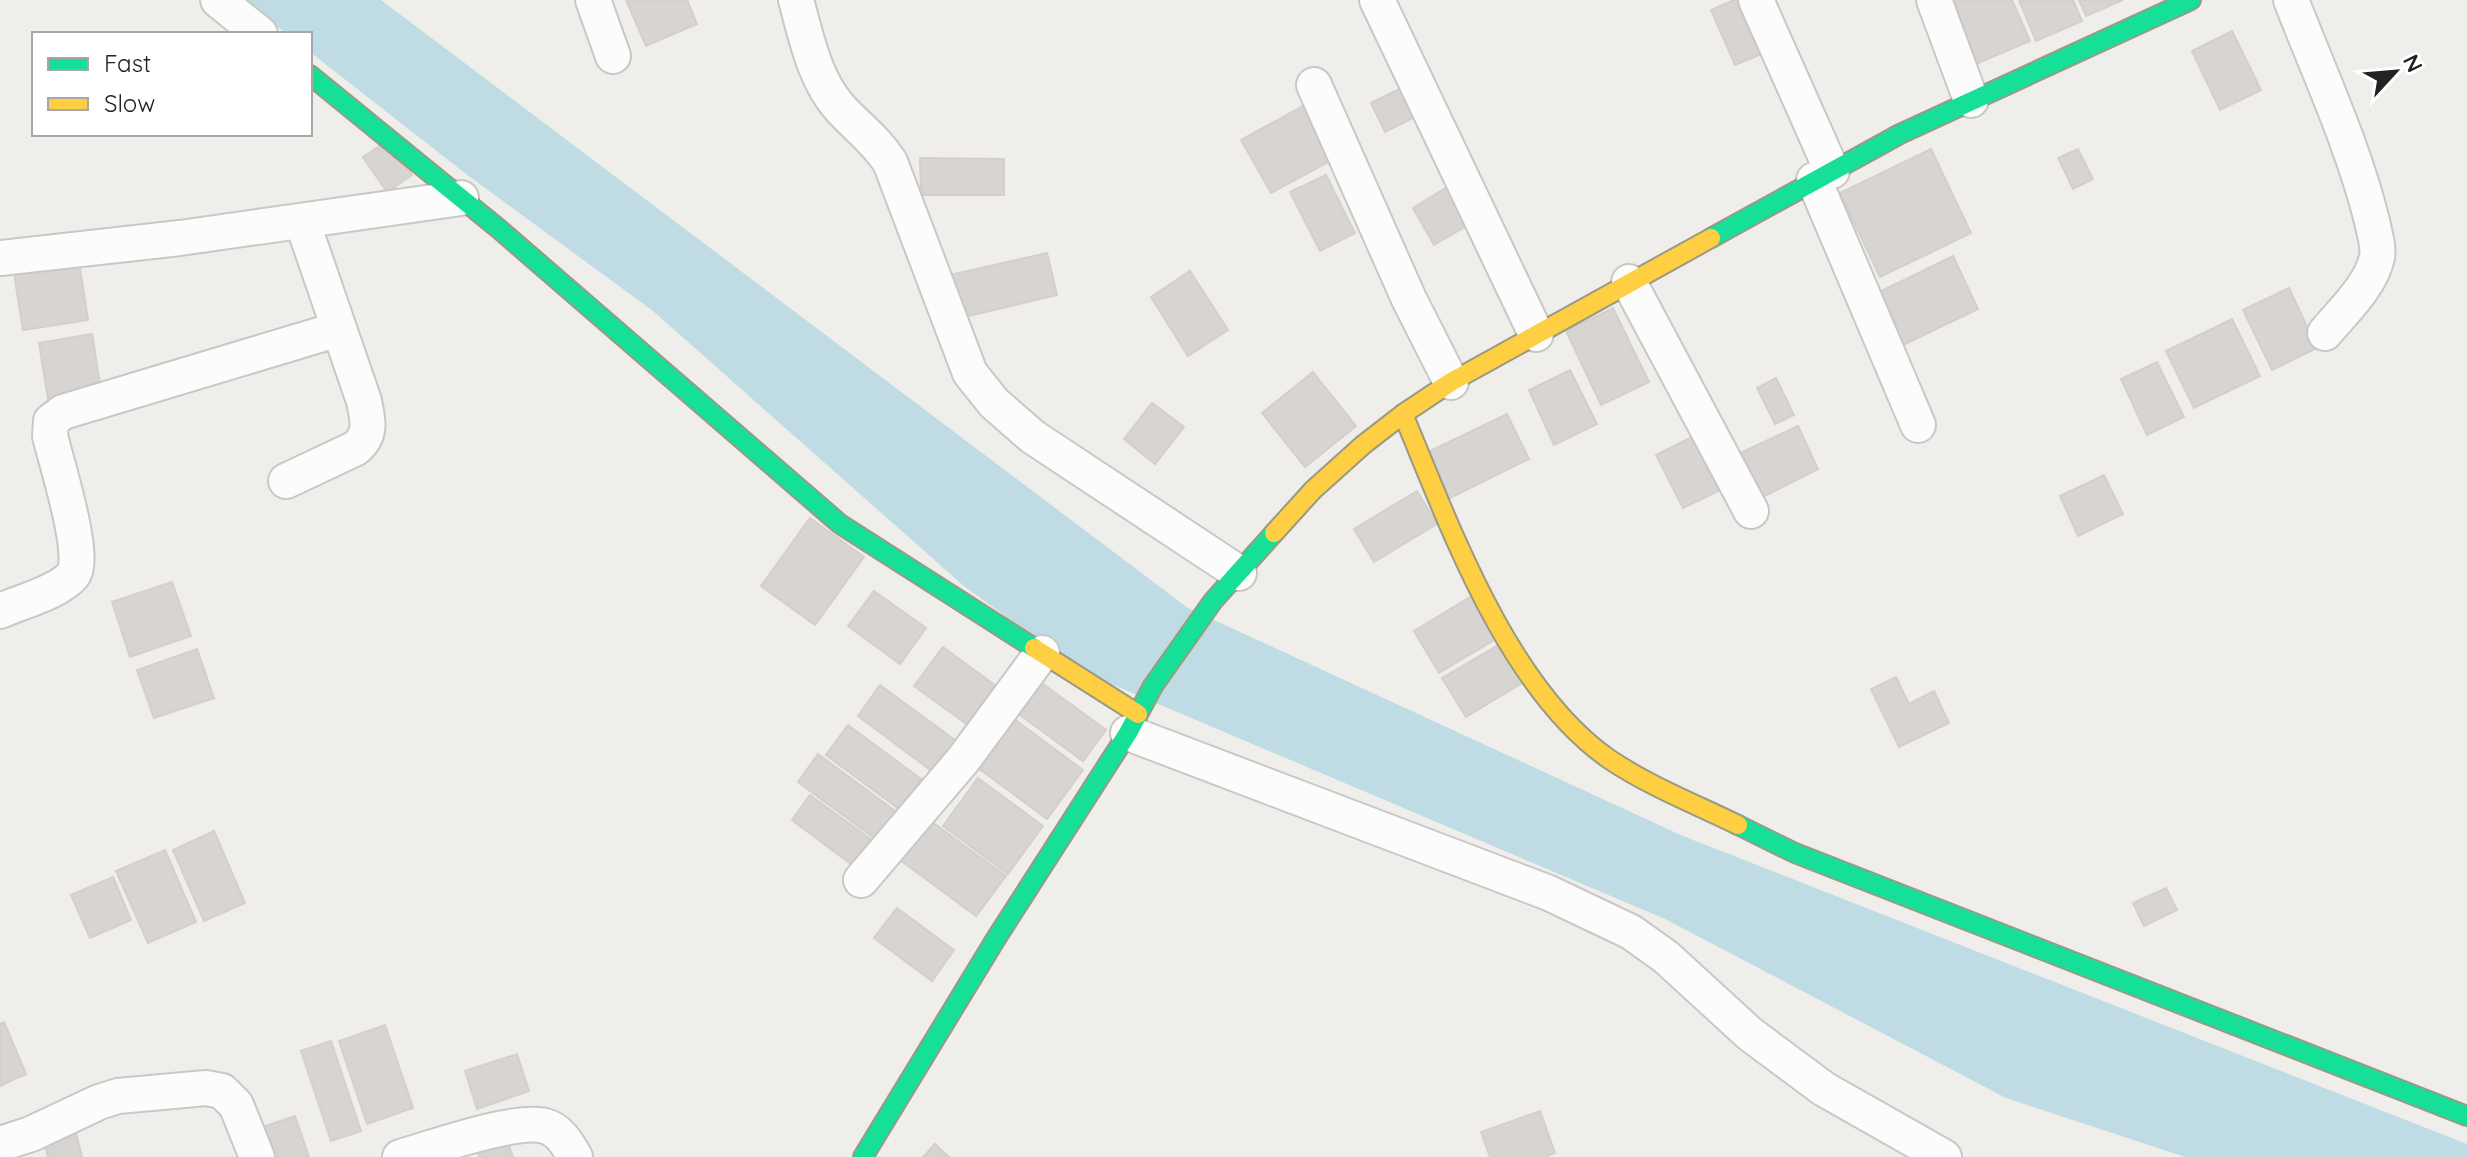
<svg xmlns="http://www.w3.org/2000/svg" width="2467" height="1157" font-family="Quicksand,sans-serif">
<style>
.water{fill:#bfdbe3}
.building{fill:#d7d4d2;stroke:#d3d0cc;stroke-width:2}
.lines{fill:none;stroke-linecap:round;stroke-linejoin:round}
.street-casing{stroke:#c9c8c7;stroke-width:38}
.fast-casing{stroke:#999a82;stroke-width:22}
.slow-casing{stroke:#999a82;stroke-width:22}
.street{stroke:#fdfcfc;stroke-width:34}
.fast{stroke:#16e098;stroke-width:18}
.slow{stroke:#ffcf43;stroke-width:18}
</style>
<rect width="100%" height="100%" fill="#f0eeeb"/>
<!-- water -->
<path class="water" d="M243,0h138l807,608 495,228 784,308v13h-282l-179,-59 -341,-179 -582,-247 -118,-85 -312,-276 -187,-137 -156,-122v-18h-23z"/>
<!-- building -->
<g class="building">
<path d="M626,0h61l10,24 -51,22z"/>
<path d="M1734,0h19l21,49 -39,16 -24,-55z"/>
<path d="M1949,0h63l18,41 -64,27z"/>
<path d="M2019,0h54l9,21 -46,20z"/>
<path d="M2079,0h44l-37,16z"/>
<path d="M2232,31l29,59 -41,20 -28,-59z"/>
<path d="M1405,86l14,29 -34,17 -14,-29z"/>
<path d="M1303,106l29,54 -61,33 -30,-53z"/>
<path d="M389,140l23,35 -25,17 -24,-35z"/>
<path d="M1931,149l40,84 -91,44 -40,-84z"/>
<path d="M2078,149l15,30 -20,10 -15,-31z"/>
<path d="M920,158l84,1v36h-83z"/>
<path d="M1326,175l29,58 -35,18 -30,-59z"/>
<path d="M1449,186l21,38 -36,21 -21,-37z"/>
<path d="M1047,253l10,42 -97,23 -10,-43z"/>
<path d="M1953,256l25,53 -81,39 -26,-52z"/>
<path d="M79,262l9,58 -65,10 -9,-57z"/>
<path d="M1190,271l38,59 -40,26 -37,-59z"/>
<path d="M2289,288l28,60 -45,22 -29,-60z"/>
<path d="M1613,308l36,74 -48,23 -35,-74z"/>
<path d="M2232,319l28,57 -66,32 -28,-57z"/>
<path d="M92,334l9,56 -53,9 -9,-56z"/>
<path d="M2157,362l27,55 -37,18 -26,-56z"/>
<path d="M1570,370l27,54 -43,21 -25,-55z"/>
<path d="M1313,372l43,54 -51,41 -43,-54z"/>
<path d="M1776,378l18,37 -19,9 -18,-36z"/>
<path d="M1152,403l32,24 -29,37 -31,-25z"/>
<path d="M1507,414l22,45 -81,40 -22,-46z"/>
<path d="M1798,426l20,43 -61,31 -21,-45z"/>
<path d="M1702,432l27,54 -46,22 -27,-53z"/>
<path d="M2104,475l19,39 -45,22 -18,-40z"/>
<path d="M1417,491l20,33 -63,38 -20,-33z"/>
<path d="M810,518l54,39 -49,68 -54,-39z"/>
<path d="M172,582l19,54 -61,21 -18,-55z"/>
<path d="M874,591l52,37 -26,36 -52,-38z"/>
<path d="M1475,594l26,42 -62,37 -25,-42z"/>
<path d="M1500,644l24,38 -58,35 -24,-39z"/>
<path d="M943,647l64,47 -28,39 -65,-47z"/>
<path d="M197,649l17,49 -60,20 -17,-48z"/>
<path d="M1896,677l13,27 25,-13 15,32 -50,24 -28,-58z"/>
<path d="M1035,678l71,52 -23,31 -71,-52z"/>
<path d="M880,685l79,58 -22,32 -79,-59z"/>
<path d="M1006,713l77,57 -36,49 -77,-57z"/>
<path d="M848,725l73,54 -22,30 -73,-54z"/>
<path d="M818,754l84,62 -20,28 -84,-62z"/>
<path d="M978,778l65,48 -35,48 -65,-48z"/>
<path d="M810,795l63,46 -18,26 -63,-47z"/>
<path d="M921,814l85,62 -30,40 -84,-62z"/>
<path d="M214,831l31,72 -41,18 -31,-71z"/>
<path d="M165,850l31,72 -48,21 -32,-72z"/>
<path d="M113,877l18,43 -41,18 -19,-43z"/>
<path d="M2166,888l11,22 -33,16 -11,-23z"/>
<path d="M897,908l57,42 -22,31 -58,-43z"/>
<path d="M4,1022l22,52 -26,12v-62z"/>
<path d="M385,1025l28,83 -46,16 -28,-83z"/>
<path d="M331,1041l30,90 -30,10 -30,-90z"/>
<path d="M517,1054l12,37 -52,18 -12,-38z"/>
<path d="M1540,1111l15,42 -10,4h-55l-9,-25z"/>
<path d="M295,1116l14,41h-43l-9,-28z"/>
<path d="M75,1129l7,28h-34l-5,-21z"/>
<path d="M508,1143l5,14h-34l-1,-4z"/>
<path d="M935,1144l14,13h-26z"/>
</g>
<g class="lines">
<!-- street casing -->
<g class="street-casing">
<g id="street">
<path d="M218,0l42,34"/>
<path d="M593,0l20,56"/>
<path d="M796,0c10,36 18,79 44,108 18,20 34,30 50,54l80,211 24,30 39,34 206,136"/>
<path d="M1377,0l159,334"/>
<path d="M1756,0l76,171"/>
<path d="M1934,0l37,100"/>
<path d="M2291,0c28,72 62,145 81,221 2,11 7,25 5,36 -6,29 -34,54 -52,76"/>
<path d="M1314,85l95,214 42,83"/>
<path d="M1814,180l104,245"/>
<path d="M0,258l180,-20 281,-40"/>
<path d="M1629,282l122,229"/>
<path d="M286,481l70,-33c16,-14 12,-27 8,-47l-62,-180"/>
<path d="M0,611c20,-9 59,-19 73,-36 14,-17 -17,-114 -23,-139l1,-15 12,-9 276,-83"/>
<path d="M1128,733l421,160 82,39 35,25 84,77 74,55 120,68"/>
<path d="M861,880l102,-120 79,-107"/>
<path d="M0,1144l31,-10 68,-32 19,-6 88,-8 16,3 14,14 21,52"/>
<path d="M400,1157c32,-9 116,-39 145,-31 15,4 23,19 30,31"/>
</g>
</g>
<!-- fast casing -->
<g class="fast-casing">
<g id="fast">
<path d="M310,75l189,154 341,295 194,124"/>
<path d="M1711,238l189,-104 291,-134"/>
<path d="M1738,825l57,28 672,263"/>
<path d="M863,1157l134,-220 131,-204 25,-47 60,-85 61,-68"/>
</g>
</g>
<!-- slow casing -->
<g class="slow-casing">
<g id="slow">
<path d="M1403,414c46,110 104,274 206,345 40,27 86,45 129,66"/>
<path d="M1274,533l39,-43 50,-45 40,-31 48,-32 260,-144"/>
<path d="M1034,648l104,66"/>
</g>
</g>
<!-- street -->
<use href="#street" class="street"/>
<!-- fast -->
<use href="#fast" class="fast"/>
<!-- slow -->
<use href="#slow" class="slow"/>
</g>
<!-- legend -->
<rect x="32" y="32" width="280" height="104" fill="#ffffff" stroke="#a7a7a7" stroke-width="2"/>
<rect x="48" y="58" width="40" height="12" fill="#16e098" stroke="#a7a7a7" stroke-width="2"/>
<text x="104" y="72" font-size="24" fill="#222222">Fast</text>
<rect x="48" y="98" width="40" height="12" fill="#ffcf43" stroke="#a7a7a7" stroke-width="2"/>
<text x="104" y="112" font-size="24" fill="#222222">Slow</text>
<!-- north arrow -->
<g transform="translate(2395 72) rotate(64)" stroke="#ffffff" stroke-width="6" paint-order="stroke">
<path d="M0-6L14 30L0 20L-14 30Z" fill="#222222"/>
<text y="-12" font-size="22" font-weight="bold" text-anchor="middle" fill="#222222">N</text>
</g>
</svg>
